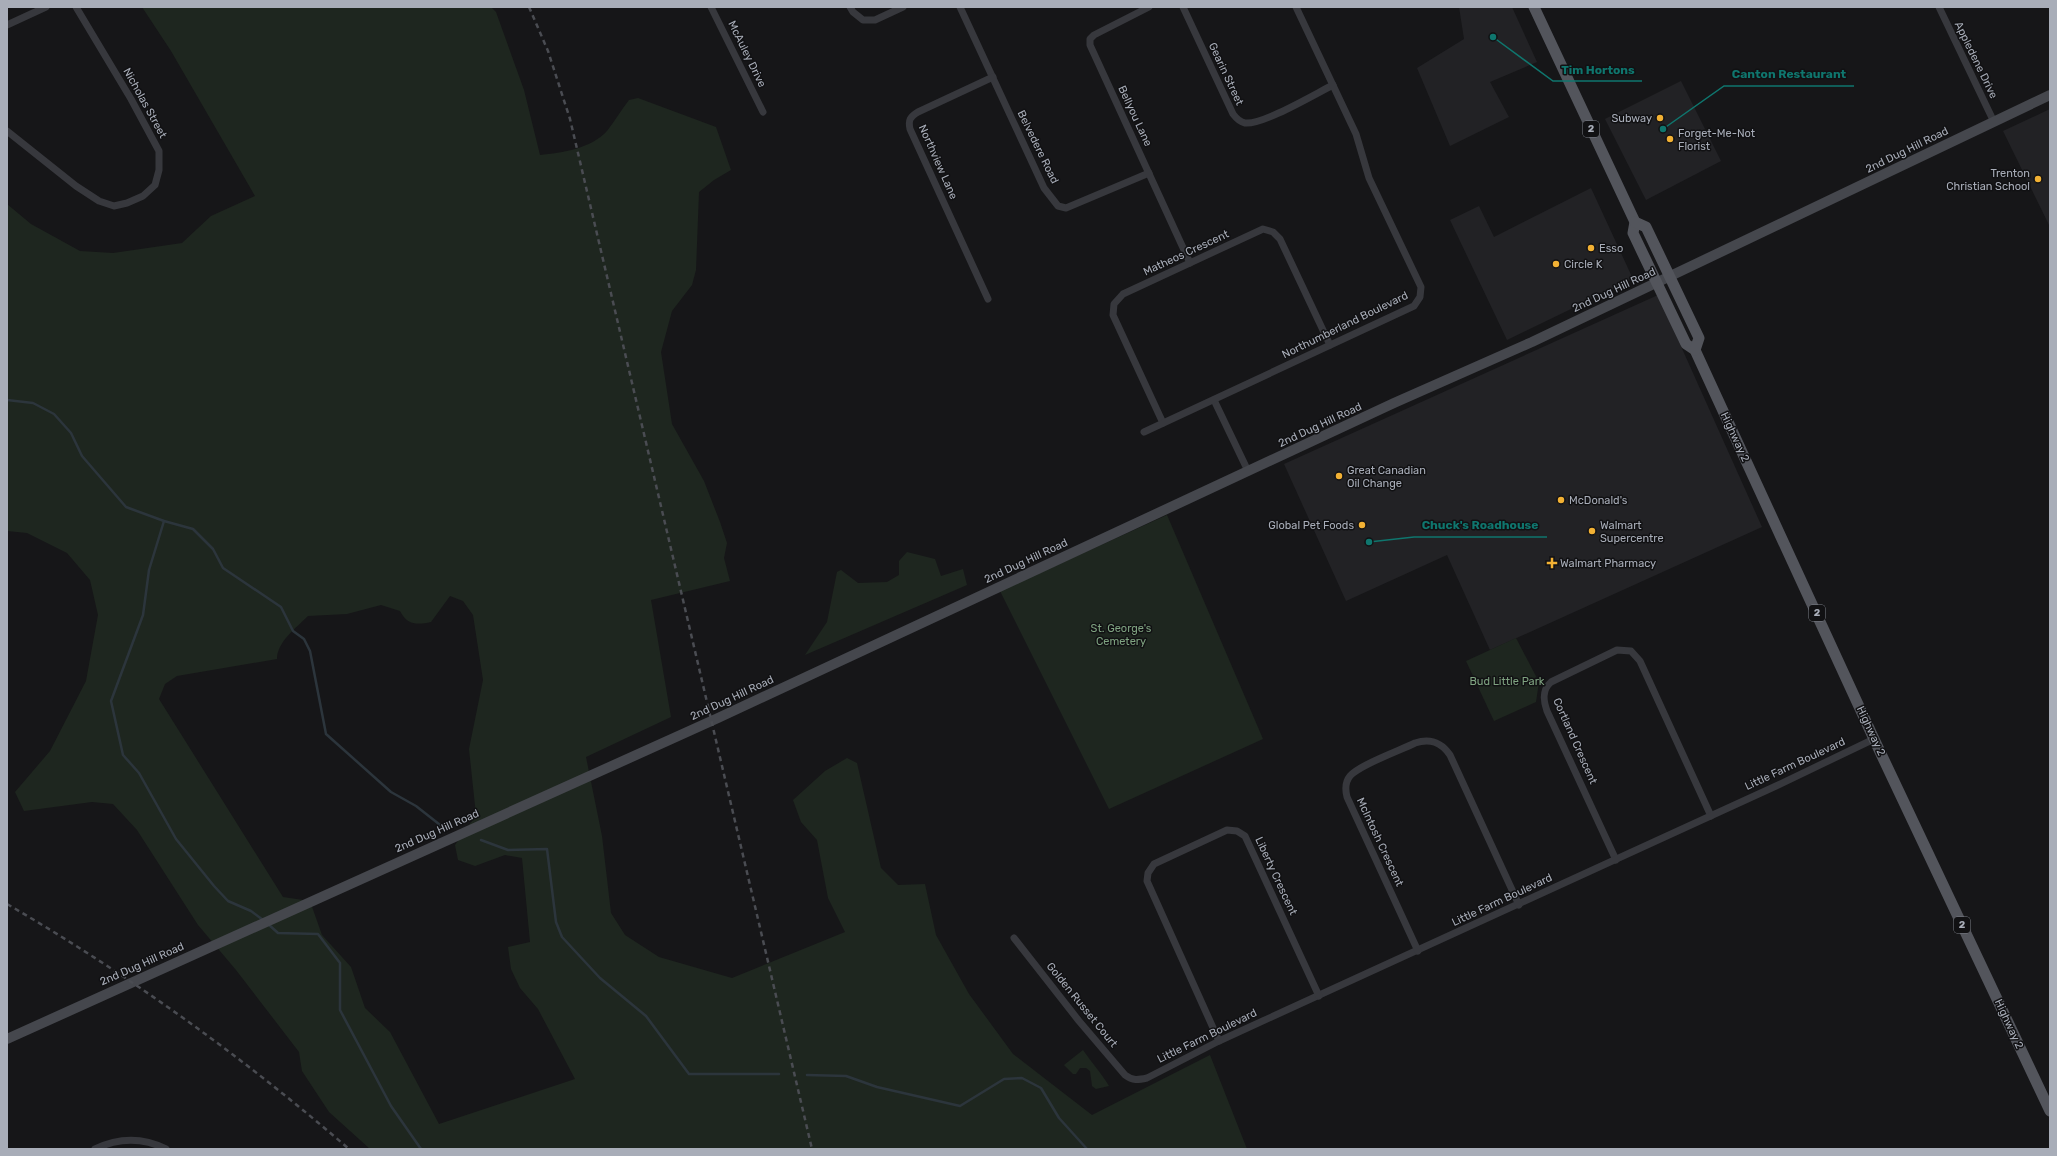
<svg xmlns="http://www.w3.org/2000/svg" width="2057" height="1156" font-family="Rubik,sans-serif">
<style>
.built{fill:#222225}
.green{fill:#1e261f;fill-rule:evenodd}
.lines{fill:none;stroke-linecap:round;stroke-linejoin:round}
.stream{stroke:#2c353c;stroke-width:2.5}
.street{stroke:#37383d;stroke-width:7}
.secondary{stroke:#45474d;stroke-width:10}
.primary{stroke:#53555c;stroke-width:11}
.rail{stroke:#4a4c52;stroke-width:2.5;stroke-dasharray:5 4;stroke-linecap:butt}
.poi-dot{fill:#f2b134;stroke:#111113;stroke-width:1.5}
.labels{text-anchor:middle;dominant-baseline:central;stroke-width:3;stroke-linejoin:round;paint-order:stroke}
.shield{fill:#111113;stroke:#7b7e86;stroke-width:1}
.shield-label{font-size:10px;font-weight:bold;fill:#a8adb8}
.street-label{font-size:11px;fill:#a8adb8;stroke:#111113}
.poi-label{font-size:11px;fill:#a8adb8;stroke:#111113;text-anchor:start}
.park-label{font-size:11px;fill:#7fa381;stroke:#111113}
.leader{fill:none;stroke:#0f766e;stroke-width:1.5}
.callout-dot{fill:#0f766e;stroke:#111113;stroke-width:1.5}
.callout-label{font-size:12px;text-anchor:middle;font-weight:bold;fill:#0f766e;stroke:#111113;stroke-width:3;stroke-linejoin:round;paint-order:stroke}
</style>
<rect width="100%" height="100%" fill="#161618"/>
<!-- built -->
<g class="built">
<path d="M1459,7h53l25,55 -47,20 19,35 -59,29 -33,-78 47,-29z"/>
<path d="M1681,81l40,80 -75,39 -41,-81z"/>
<path d="M2050,109v118l-47,-96z"/>
<path d="M1591,188l42,91 -126,61 -57,-120 29,-14 15,31z"/>
<path d="M1658,295l104,232 -272,123 -43,-95 -101,46 -62,-137z"/>
</g>
<!-- green -->
<g class="green">
<path d="M142,7h349l5,5 28,78 16,65c22,-2 52,-7 67,-24 8,-10 14,-21 22,-31l9,-2 78,29 15,43 -17,10 -15,12 -3,78 -4,15 -20,26 -11,41 11,72 32,57 16,41 7,21 -3,15 6,23 -79,19 20,117 -85,40 16,79 9,77 14,22 34,22 73,21 113,-46 -17,-34 -11,-58 -16,-18 -8,-22 32,-29 22,-13 10,5 24,105 17,17 27,-1 11,51 33,59 44,60 79,61 118,-60 37,94h-877l-41,-37 -27,-41 -3,-19 -63,-82 -38,-45 -61,-95 -24,-26 -21,-2 -68,9 -9,-19 35,-41 36,-70 12,-66 -8,-35 -23,-27 -40,-20 -20,-2v-327l24,20 49,27 33,2 69,-10 29,-27 44,-20 -84,-145zM450,596l13,5 10,14 10,65 -14,69 7,66 -21,30 3,15 17,6 30,-11 17,3 8,84 -22,5 3,22 9,19 18,21 37,70 -136,45 -49,-92 -25,-24 -14,-41 -29,-32 -12,-34 -27,-4 -124,-198 6,-15 12,-8 100,-17c0,-17 19,-31 31,-43l39,-2 34,-9 19,6c7,14 17,14 31,11z"/>
<path d="M1167,515l96,224 -154,70 -109,-218z"/>
<path d="M907,552l28,7 6,17 22,-7 4,16 -162,70 22,-33 10,-50 4,-2 17,13 29,-1 12,-7v-14z"/>
<path d="M1516,638l23,44 -3,20 -42,19 -28,-60z"/>
<path d="M1083,1050c9,13 19,24 26,36l-13,3 -4,-3 -2,-15 -4,-3h-6l-4,6h-3l-9,-9z"/>
</g>
<g class="lines">
<!-- stream -->
<g class="stream">
<path d="M7,400l26,3 21,11 17,19 11,23 44,51 38,14 29,8 20,20 10,19 58,39 12,24 11,8 6,12 16,83 65,58 25,14 28,22"/>
<path d="M164,521l-15,49 -6,45 -32,86 12,54 16,18 37,66 38,47 14,15 23,10 12,9"/>
<path d="M481,840l27,10 39,-1 9,73 6,15 38,41 46,38 43,58h90"/>
<path d="M268,924l10,9 40,1 22,29v47l51,96 30,43"/>
<path d="M807,1075l39,1 31,11 83,19 44,-27 18,-1 19,10 18,30 28,31"/>
</g>
<!-- street -->
<g class="street">
<path d="M711,7l52,105"/>
<path d="M850,7l3,5 10,8h12l28,-13"/>
<path d="M960,7l84,181 14,18 8,2 83,-35"/>
<path d="M1149,7l-55,28 -4,4v6l100,218"/>
<path d="M1183,7l50,107c3,4 7,8 12,9 18,2 70,-29 88,-38"/>
<path d="M1939,7l55,115"/>
<path d="M7,25l39,-18"/>
<path d="M7,131l69,55 23,15 15,5 13,-3 16,-7 12,-11 4,-15v-19l-28,-52 -55,-92"/>
<path d="M988,299l-78,-170c-2,-9 0,-12 8,-17l75,-35"/>
<path d="M1214,400l34,71"/>
<path d="M1163,423l-50,-108 1,-11 9,-10 140,-65 10,3 7,7 50,106"/>
<path d="M1144,432l270,-126 6,-9 1,-10 -52,-109 -13,-44 -60,-127"/>
<path d="M1616,860l-69,-149c-4,-11 -5,-21 4,-29l66,-32 14,1 9,10 71,155"/>
<path d="M1014,938l65,83 46,54c8,6 13,5 22,3l72,-37 557,-255 98,-47"/>
<path d="M1418,951l-71,-154c-2,-8 -2,-15 3,-21 9,-11 51,-26 65,-33 15,-5 26,-1 35,12l69,150"/>
<path d="M1219,1041l-72,-160 1,-8 6,-9 73,-34 10,1 8,5 74,160"/>
<path d="M95,1149c23,-11 47,-12 71,0"/>
</g>
<!-- secondary -->
<path class="secondary" d="M7,1039l711,-321 676,-315 138,-61 518,-247"/>
<!-- primary -->
<g class="primary">
<path d="M1534,7l101,215 -2,11 53,111 9,6 179,389 176,372"/>
<path d="M1635,222l11,5 53,111 -4,12"/>
</g>
<!-- rail -->
<g class="rail">
<path d="M529,7l19,44 22,68 242,1030"/>
<path d="M7,904c122,71 236,153 342,245"/>
</g>
</g>
<!-- markers -->
<g class="poi-dot">
<circle cx="1660" cy="118" r="4"/>
<circle cx="1670" cy="139" r="4"/>
<circle cx="2038" cy="179" r="4"/>
<circle cx="1591" cy="248" r="4"/>
<circle cx="1556" cy="264" r="4"/>
<circle cx="1339" cy="476" r="4"/>
<circle cx="1561" cy="500" r="4"/>
<circle cx="1362" cy="525" r="4"/>
<circle cx="1592" cy="531" r="4"/>
<path d="M1550 557h4v4h4v4h-4v4h-4v-4h-4v-4h4z"/>
</g>
<g class="labels">
<!-- shield labels -->
<g class="shield">
<rect x="1583" y="121" width="16" height="16" rx="3"/>
<rect x="1809" y="605" width="16" height="16" rx="3"/>
<rect x="1954" y="917" width="16" height="16" rx="3"/>
</g>
<g class="shield-label">
<text x="1591" y="129">2</text>
<text x="1817" y="613">2</text>
<text x="1962" y="925">2</text>
</g>
<!-- street labels -->
<g class="street-label">
<text transform="translate(747 54) rotate(64)">McAuley Drive</text>
<text transform="translate(1976 60) rotate(64)">Appledene Drive</text>
<text transform="translate(1226 74) rotate(65)">Gearin Street</text>
<text transform="translate(145 103) rotate(61)">Nicholas Street</text>
<text transform="translate(1135 116) rotate(65)">Bellyou Lane</text>
<text transform="translate(1038 147) rotate(64)">Belvedere Road</text>
<text transform="translate(1907 150) rotate(-26)">2nd Dug Hill Road</text>
<text transform="translate(938 162) rotate(66)">Northview Lane</text>
<text transform="translate(1186 253) rotate(-25)">Matheos Crescent</text>
<text transform="translate(1614 290) rotate(-25)">2nd Dug Hill Road</text>
<text transform="translate(1345 325) rotate(-26)">Northumberland Boulevard</text>
<text transform="translate(1320 425) rotate(-25)">2nd Dug Hill Road</text>
<text transform="translate(1735 437) rotate(65)">Highway 2</text>
<text transform="translate(1026 561) rotate(-25)">2nd Dug Hill Road</text>
<text transform="translate(732 698) rotate(-25)">2nd Dug Hill Road</text>
<text transform="translate(1871 731) rotate(65)">Highway 2</text>
<text transform="translate(1575 741) rotate(66)">Cortland Crescent</text>
<text transform="translate(1795 764) rotate(-25)">Little Farm Boulevard</text>
<text transform="translate(437 831) rotate(-24)">2nd Dug Hill Road</text>
<text transform="translate(1380 842) rotate(65)">McIntosh Crescent</text>
<text transform="translate(1276 876) rotate(65)">Liberty Crescent</text>
<text transform="translate(1502 900) rotate(-25)">Little Farm Boulevard</text>
<text transform="translate(142 964) rotate(-24)">2nd Dug Hill Road</text>
<text transform="translate(1082 1005) rotate(51)">Golden Russet Court</text>
<text transform="translate(2009 1024) rotate(65)">Highway 2</text>
<text transform="translate(1207 1036) rotate(-26)">Little Farm Boulevard</text>
</g>
<!-- poi labels -->
<g class="poi-label">
<text x="1652" y="118" text-anchor="end">Subway</text>
<text x="1678" y="133">Forget-Me-Not<tspan x="1678" dy="13">Florist</tspan></text>
<text x="2030" y="173" text-anchor="end">Trenton<tspan x="2030" dy="13">Christian School</tspan></text>
<text x="1599" y="248">Esso</text>
<text x="1564" y="264">Circle K</text>
<text x="1347" y="470">Great Canadian<tspan x="1347" dy="13">Oil Change</tspan></text>
<text x="1569" y="500">McDonald's</text>
<text x="1354" y="525" text-anchor="end">Global Pet Foods</text>
<text x="1600" y="525">Walmart<tspan x="1600" dy="13">Supercentre</tspan></text>
<text x="1560" y="563">Walmart Pharmacy</text>
</g>
<!-- park labels -->
<g class="park-label">
<text x="1121" y="628">St. George's<tspan x="1121" dy="13">Cemetery</tspan></text>
<text x="1507" y="681">Bud Little Park</text>
</g>
</g>
<!-- callouts -->
<path class="leader" d="M1493 37L1553 81H1642M1663 129L1724 86H1854M1369 542L1414 537H1547"/>
<g class="callout-dot">
<circle cx="1493" cy="37" r="4"/>
<circle cx="1663" cy="129" r="4"/>
<circle cx="1369" cy="542" r="4"/>
</g>
<g class="callout-label">
<text x="1598" y="74">Tim Hortons</text>
<text x="1789" y="78">Canton Restaurant</text>
<text x="1480" y="529">Chuck's Roadhouse</text>
</g>
<!-- border -->
<rect width="2057" height="1156" fill="none" stroke="#a8adb8" stroke-width="16"/>
</svg>
